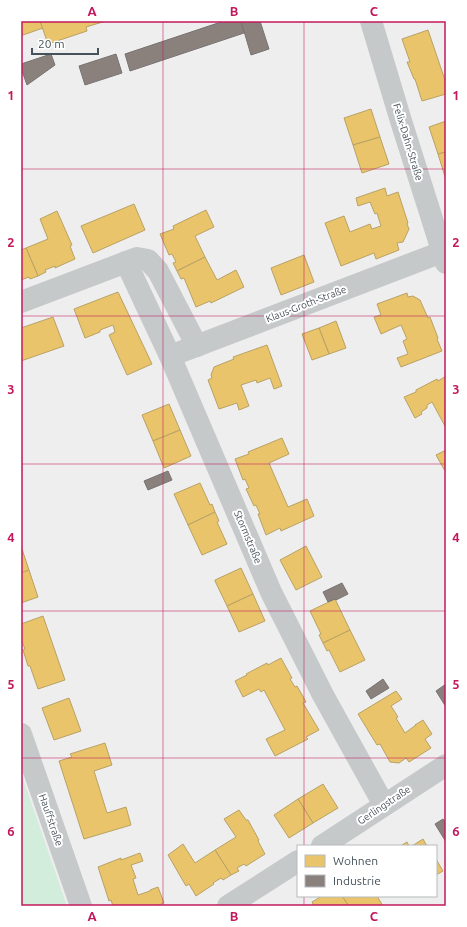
<svg xmlns="http://www.w3.org/2000/svg" width="467" height="927" font-family="Ubuntu,sans-serif">
<style>
.green{fill:#d3eddc}
.homes{fill:#e9c46a;stroke:#b8a265}
.industry{fill:#8a817c;stroke:#767372}
.lines{fill:none;stroke-linecap:round;stroke-linejoin:round}
.street{stroke:#c6c9ca;stroke-width:22}
.grid{fill:none;stroke:#c2185b;stroke-width:1;stroke-opacity:0.55}
.labels{text-anchor:middle;dominant-baseline:central;stroke-width:4;stroke-linejoin:round;paint-order:stroke}
.street-label{font-size:10px;fill:#46525a;stroke:#fff}
.neatline{fill:none;stroke:#c2185b;stroke-width:1.5}
.grid-label{font-size:13px;text-anchor:middle;font-weight:bold;fill:#c2185b}
</style>
<rect width="100%" height="100%" fill="#efeeee"/>
<!-- green -->
<path class="green" d="M21,773l46,133h-46z"/>
<!-- homes -->
<g class="homes">
<path d="M21,21h19l3,7 -20,7h-2z"/>
<path d="M40,21h66l-20,6 1,4 -39,13z"/>
<path d="M428,30l18,53v11l-24,7 -7,-22h-1l-7,-17h3l-8,-23z"/>
<path d="M371,109l9,28 -27,8 -9,-27z"/>
<path d="M446,121v31l-8,2 -9,-27z"/>
<path d="M380,137l9,27 -27,9 -9,-28z"/>
<path d="M446,152v28l-8,-26z"/>
<path d="M385,188l2,8 11,-4 10,31 -1,1 2,5 -6,13 -6,1 2,7 -23,9 -2,-6 -33,13 -16,-43 19,-7 6,16 20,-8 2,5 9,-3 -4,-13 -2,1 -5,-12 -12,4 -2,-8z"/>
<path d="M134,204l11,26 -52,23 -12,-27z"/>
<path d="M206,210l8,17 -19,9 10,21 -28,14 -4,-8 3,-1 -4,-8 -3,1 -9,-21 14,-5 -1,-3z"/>
<path d="M57,211l15,34 -2,1 5,13 -20,9v-2l-10,4 1,2 -8,4 -12,-28 22,-9 -8,-20z"/>
<path d="M26,248l12,28 -8,3 -1,-2 -8,3v-30z"/>
<path d="M304,255l10,27 -33,13 -10,-27z"/>
<path d="M205,257l12,23 19,-10 8,17 -33,16 -1,-2 -14,6 -12,-29 -3,1 -4,-8z"/>
<path d="M118,292l34,72 -25,11 -18,-40 6,-3 -2,-7 -13,5v2l-15,6 -11,-29z"/>
<path d="M407,293l1,4 5,-1 7,4 8,18 2,-1 8,21 -1,1 5,12 -41,16 -4,-9 11,-4 -5,-13 4,-2 -6,-14 -20,9 -7,-17 7,-2 -4,-11z"/>
<path d="M53,317l11,29 -43,15v-33z"/>
<path d="M336,321l10,27 -17,6 -10,-26z"/>
<path d="M319,328l10,26 -17,6 -10,-26z"/>
<path d="M267,345l15,41 -8,3 -4,-11 -13,5 -1,-3 -15,5 8,21 -10,4 -2,-7 -18,6 -11,-29 4,-2 -1,-3 3,-8 20,-8 -1,-2z"/>
<path d="M446,376v52l-14,-26 -5,3v3l-6,4 1,2 -7,4 -11,-21 12,-5v-2l21,-11 1,2z"/>
<path d="M169,404l11,26 -27,11 -11,-26z"/>
<path d="M180,430l11,26 -27,12 -11,-27z"/>
<path d="M282,438l7,16 -20,9 19,44 19,-8 7,17 -33,15 -1,-3 -14,7 -8,-21h2l-4,-9 -2,1 -8,-17 3,-1 -4,-9 -2,1 -8,-21 14,-5 -1,-2z"/>
<path d="M446,450v20l-1,1 -9,-16z"/>
<path d="M200,483l10,22 2,-1 3,8 -27,13 -14,-31z"/>
<path d="M215,512l4,9 -2,1 10,22 -25,11 -14,-30z"/>
<path d="M21,546l8,24 -8,3z"/>
<path d="M306,546l16,31 -26,13 -16,-30z"/>
<path d="M241,568l12,26 -26,12 -12,-25v-1z"/>
<path d="M29,570l9,27 -17,6v-30z"/>
<path d="M253,594l12,27 -26,11 -12,-26z"/>
<path d="M335,599l15,31 -27,13 -4,-8 2,-1 -11,-23z"/>
<path d="M43,616l22,64 -27,9 -8,-23h-2l-5,-16 2,-1 -4,-10v-15z"/>
<path d="M350,630l15,30 -25,12 -11,-22 -2,1 -4,-8z"/>
<path d="M281,658l11,20 -2,1 5,8 2,-1 9,16 -3,1 16,27 -13,7 2,2 -33,17 -9,-17 19,-9 -21,-40 -3,2 -2,-3 -16,8 -8,-16 12,-6 -1,-1 21,-11 1,2z"/>
<path d="M396,691l6,8 -11,7 7,11 -2,1 9,15 11,-8h-1l8,-5 9,14 -7,5 6,9 -22,14 -3,-4 -7,5 -9,-1 -10,-18 -3,1 -19,-31z"/>
<path d="M69,698l12,33 -27,9 -12,-32z"/>
<path d="M105,743l7,22 -18,6 13,42 19,-6 5,18 -47,14 -25,-78 13,-4 -2,-3z"/>
<path d="M323,784l15,24 -25,15 -15,-24z"/>
<path d="M298,799l15,24 -24,15 -15,-23z"/>
<path d="M239,810l7,10h2l11,20 -1,1 7,13 -19,12 -2,-2 -7,4 2,3 -8,4 -16,-25 21,-13 -12,-18z"/>
<path d="M423,839l4,7h-15z"/>
<path d="M407,842l2,4h-6l-1,-1z"/>
<path d="M183,844l12,19 20,-13 16,25 -8,5 -2,-2 -8,5 1,1 -18,12 -7,-12 -3,2 -18,-31z"/>
<path d="M140,853l3,8 -12,4 5,13 -3,1 5,16 12,-4v-1l8,-3 6,16 -8,3h-43l-2,-6 -2,1 -11,-34 23,-9v2z"/>
<path d="M436,859l7,12 -7,4z"/>
<path d="M322,896h20l7,10h-35l-2,-4z"/>
<path d="M342,896h35l6,10h-34z"/>
</g>
<!-- industry -->
<g class="industry">
<path d="M224,21h17l3,12 -114,38 -5,-17z"/>
<path d="M241,21h19l9,28 -18,6z"/>
<path d="M51,54l4,11 -28,20 -6,-17v-4z"/>
<path d="M116,54l6,19 -37,12 -6,-19z"/>
<path d="M168,471l4,9 -24,10 -4,-9z"/>
<path d="M342,583l6,11 -12,6 -1,-1 -7,3 -5,-10z"/>
<path d="M383,679l6,9 -18,11 -5,-8z"/>
<path d="M446,684v23l-10,-16z"/>
<path d="M443,819l3,4v19l-11,-18z"/>
</g>
<g class="lines">
<!-- street -->
<g class="street">
<path d="M371,21l30,100 45,142"/>
<path d="M126,262l44,94 101,236 52,103 61,110"/>
<path d="M21,302l116,-44 11,2 10,11 39,75"/>
<path d="M170,356l272,-104"/>
<path d="M21,734l60,172"/>
<path d="M322,846l124,-81"/>
<path d="M228,906l70,-45"/>
</g>
</g>
<!-- grid -->
<path class="grid" d="M163,21v885M304,21v825M21,169h425M21,316h425M21,464h425M21,611h425M21,758h425M304,896v10"/>
<g class="labels">
<!-- street labels -->
<g class="street-label">
<text transform="translate(408 142) rotate(73)">Felix-Dahn-Straße</text>
<text transform="translate(306 304) rotate(-21)">Klaus-Groth-Straße</text>
<text transform="translate(248 537) rotate(67)">Stormstraße</text>
<text transform="translate(384 805) rotate(-34)">Gerlingstraße</text>
<text transform="translate(51 820) rotate(71)">Hauffstraße</text>
</g>
</g>
<!-- border -->
<rect width="467" height="927" fill="none" stroke="#ffffff" stroke-width="44"/>
<!-- legend -->
<rect x="297" y="845" width="140" height="52" fill="#ffffff" stroke="#b5babd"/>
<rect x="305" y="855" width="20" height="12" fill="#e9c46a" stroke="#b5babd"/>
<text x="333" y="865" font-size="12" fill="#46525a">Wohnen</text>
<rect x="305" y="875" width="20" height="12" fill="#8a817c" stroke="#b5babd"/>
<text x="333" y="885" font-size="12" fill="#46525a">Industrie</text>
<!-- scale -->
<path d="M32 48v6h66v-6" fill="none" stroke="#46525a" stroke-width="2"/>
<text x="38" y="48" font-size="12" fill="#46525a" stroke="#ffffff" stroke-width="3" paint-order="stroke">20 m</text>
<rect x="22" y="22" width="423" height="883" class="neatline"/>
<g class="grid-label">
<text x="92" y="16">A</text>
<text x="234" y="16">B</text>
<text x="374" y="16">C</text>
<text x="11" y="100">1</text>
<text x="456" y="100">1</text>
<text x="11" y="247">2</text>
<text x="456" y="247">2</text>
<text x="11" y="394">3</text>
<text x="456" y="394">3</text>
<text x="11" y="542">4</text>
<text x="456" y="542">4</text>
<text x="11" y="689">5</text>
<text x="456" y="689">5</text>
<text x="11" y="836">6</text>
<text x="456" y="836">6</text>
<text x="92" y="921">A</text>
<text x="234" y="921">B</text>
<text x="374" y="921">C</text>
</g>
</svg>
